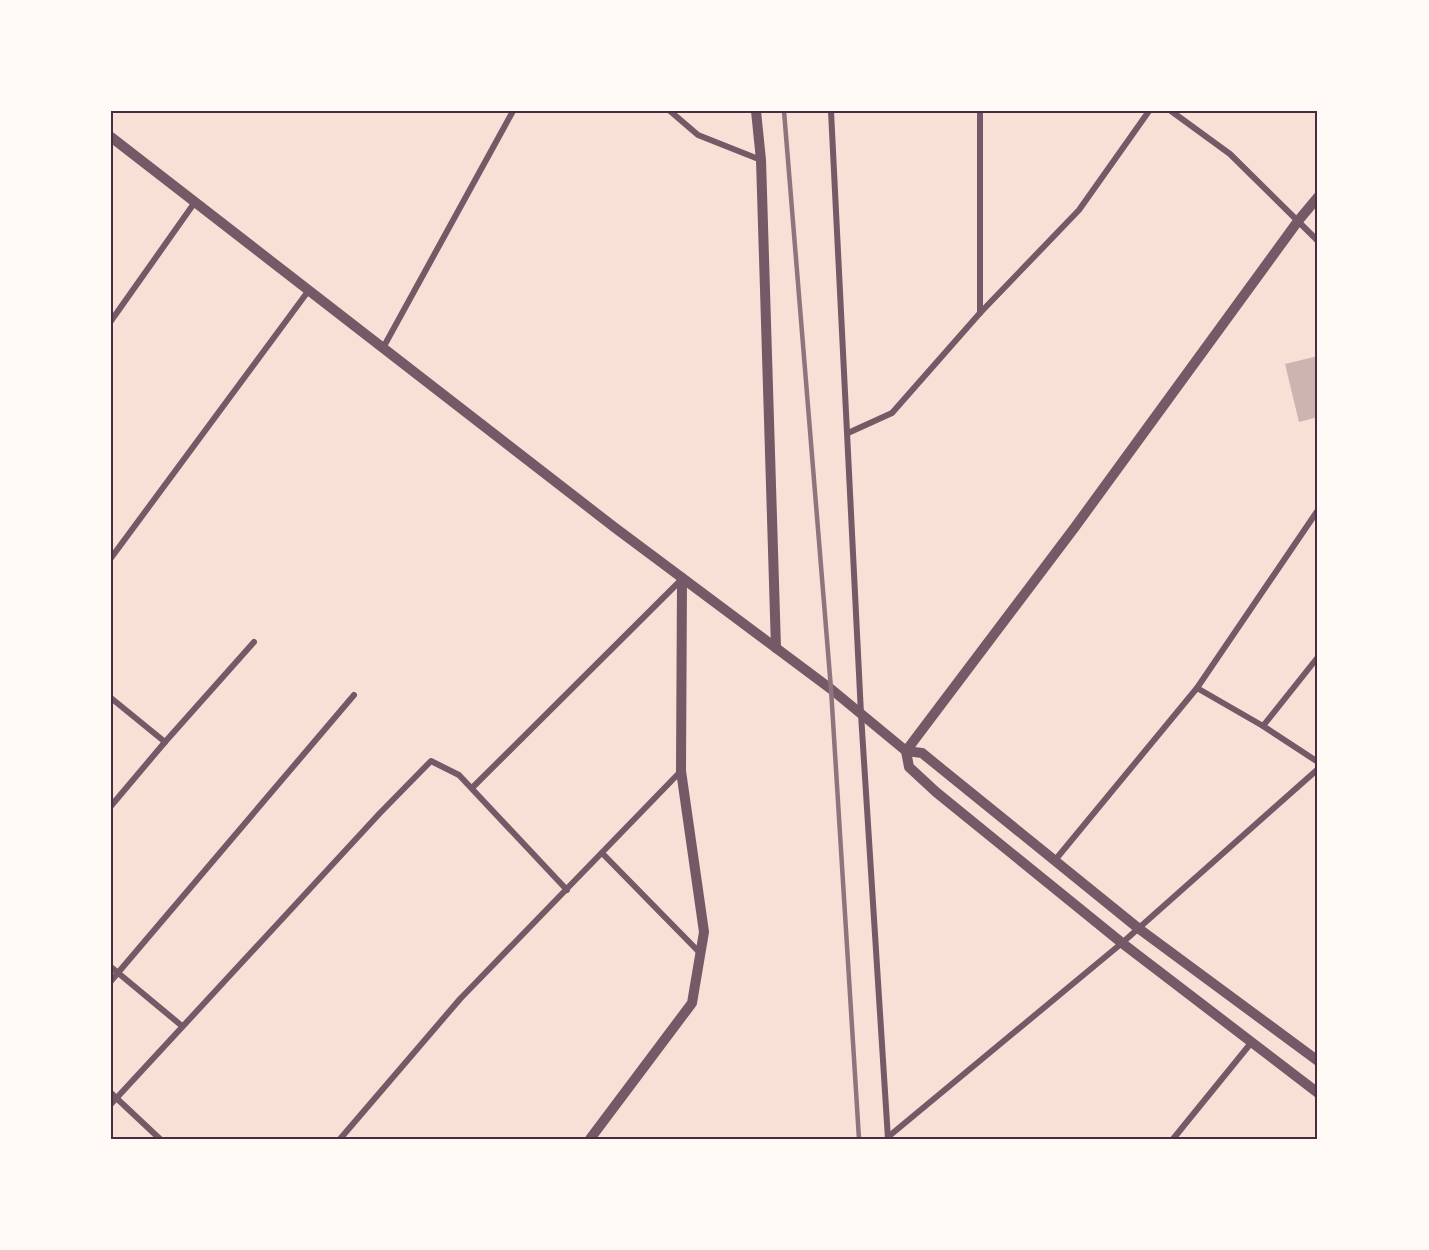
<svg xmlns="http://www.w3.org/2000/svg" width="1429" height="1250" font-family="Lato,sans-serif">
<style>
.building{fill:#ccb4b1}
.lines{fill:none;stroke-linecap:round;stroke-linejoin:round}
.minor{stroke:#755966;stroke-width:6}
.tertiary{stroke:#755966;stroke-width:10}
.rail{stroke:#8f747c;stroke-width:4.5}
.neatline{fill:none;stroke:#4a2c40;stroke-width:2}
</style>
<rect width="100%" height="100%" fill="#f7e1d7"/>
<!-- building -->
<path class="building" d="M1318,356v61l-19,5 -14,-58z"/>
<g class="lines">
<!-- minor -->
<g class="minor">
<path d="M670,111l28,24 63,25"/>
<path d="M831,111l30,603 27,425"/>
<path d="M980,111v202"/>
<path d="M1171,111l59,43 88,87"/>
<path d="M111,321l84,-119"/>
<path d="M383,348l130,-237"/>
<path d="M848,433l44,-20 88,-100 99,-103 70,-99"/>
<path d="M111,558l198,-268"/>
<path d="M1197,688l66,38 55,36"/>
<path d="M111,698l54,44"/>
<path d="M1263,726l55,-69"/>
<path d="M472,788l210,-209"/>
<path d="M111,806l54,-64 89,-100"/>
<path d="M602,853l98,100"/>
<path d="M1056,859l141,-171 121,-178"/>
<path d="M111,967l71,59"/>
<path d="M111,981l243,-286"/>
<path d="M111,1093l49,46"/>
<path d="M111,1104l269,-291 51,-52 28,14 108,115"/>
<path d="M888,1137l234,-194 196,-174"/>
<path d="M340,1139l120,-140 221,-228"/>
<path d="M1173,1139l78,-96"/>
</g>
<!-- tertiary -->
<g class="tertiary">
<path d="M756,111l5,49 15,488"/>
<path d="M111,137l503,390 217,162 75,62 3,16 27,25 186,151 196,150"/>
<path d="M906,751l169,-224 223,-306 20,-24"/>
<path d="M906,751l16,2 216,175 180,133"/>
<path d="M590,1139l102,-136 12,-71 -23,-161 1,-193"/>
</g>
<!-- rail -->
<path class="rail" d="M784,111l47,578 28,450"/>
</g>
<!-- border -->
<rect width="1429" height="1250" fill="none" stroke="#fffaf5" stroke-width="225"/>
<rect x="112" y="112" width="1204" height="1026" class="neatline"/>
</svg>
